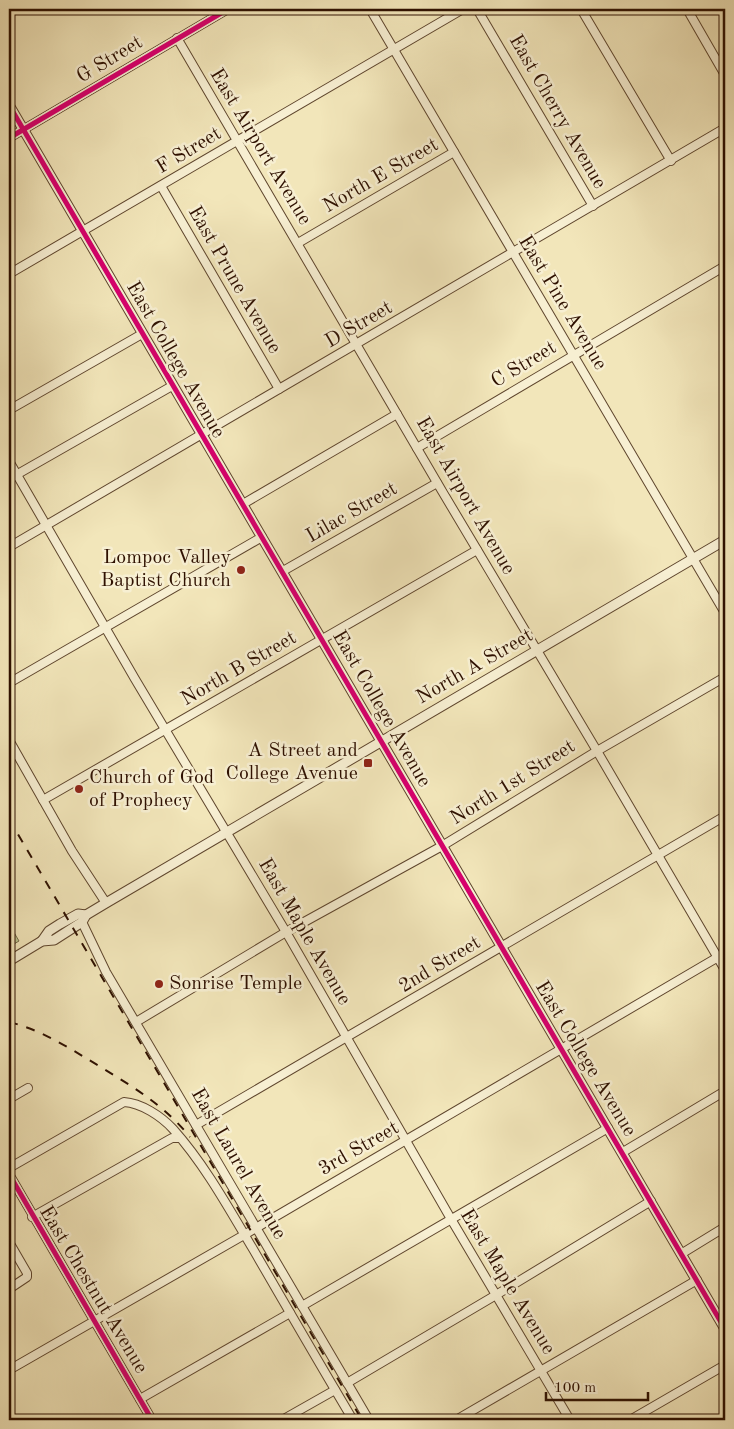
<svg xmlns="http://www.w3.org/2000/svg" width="734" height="1429" font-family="'Old Standard TT',serif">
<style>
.green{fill:#bcc48f;stroke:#756a48}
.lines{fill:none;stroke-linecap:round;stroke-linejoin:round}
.minor-casing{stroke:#5f462e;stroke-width:10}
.tertiary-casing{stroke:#5f462e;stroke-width:11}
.minor{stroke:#f7efd2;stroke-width:8}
.tertiary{stroke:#f7efd2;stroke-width:9}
.rail{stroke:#2e1000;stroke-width:2;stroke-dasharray:9 9;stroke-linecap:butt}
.cycleway-casing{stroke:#f7efd2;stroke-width:8}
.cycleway{stroke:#d6006c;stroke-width:5}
.poi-dot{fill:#8f2418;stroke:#f7efd2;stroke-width:2}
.labels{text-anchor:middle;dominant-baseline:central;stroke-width:5;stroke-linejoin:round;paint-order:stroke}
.street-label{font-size:20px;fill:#2e1000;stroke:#f7efd2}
.poi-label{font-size:20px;fill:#2e1000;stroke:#f7efd2;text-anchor:end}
</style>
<rect width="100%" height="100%" fill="#f2e6ba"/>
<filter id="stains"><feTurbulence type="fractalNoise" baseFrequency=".004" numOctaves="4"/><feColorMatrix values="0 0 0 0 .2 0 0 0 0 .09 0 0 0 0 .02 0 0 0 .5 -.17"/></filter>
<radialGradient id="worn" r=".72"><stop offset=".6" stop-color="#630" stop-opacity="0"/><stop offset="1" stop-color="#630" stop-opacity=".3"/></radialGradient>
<!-- green -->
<path class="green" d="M9,924l10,17 -10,6z"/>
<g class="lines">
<!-- minor casing -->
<g class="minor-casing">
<g id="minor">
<path d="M370,9l355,604"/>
<path d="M477,9l116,197"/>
<path d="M581,9l90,152"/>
<path d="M687,9l38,66"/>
<path d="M177,38l265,453 155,260 128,219"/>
<path d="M9,138l219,-129"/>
<path d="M161,186l118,203"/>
<path d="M298,243l156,-91"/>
<path d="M9,274l454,-265"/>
<path d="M9,410l133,-76"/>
<path d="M417,448l308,-182"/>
<path d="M9,461l126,218 151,253 165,287 119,201"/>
<path d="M9,479l163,-93"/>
<path d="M243,504l154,-90"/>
<path d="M9,547l716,-419"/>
<path d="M283,571l154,-88"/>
<path d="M9,683l253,-146"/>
<path d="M9,740l63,111 34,52"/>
<path d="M43,800l434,-250"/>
<path d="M82,922l24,50 263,448"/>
<path d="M136,1022l150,-90 156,-86 155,-95 128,-74"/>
<path d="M9,1099l19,-11"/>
<path d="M196,1125l529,-309"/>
<path d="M623,1152l102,-61"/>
<path d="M9,1168l115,-66c17,1 37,14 49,27 32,36 55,78 80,120 33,57 66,114 100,171"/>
<path d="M9,1174l143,246"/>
<path d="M32,1217l140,-79h7"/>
<path d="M9,1242l18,31v4l-18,12"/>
<path d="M681,1254l44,-27"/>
<path d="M302,1306l306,-178"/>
<path d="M9,1370l235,-135 481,-282"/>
<path d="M347,1383l149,-88 155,-94"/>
<path d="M140,1399l150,-86"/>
<path d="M282,1420l53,-30"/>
<path d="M456,1420l241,-140"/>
<path d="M630,1420l95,-55"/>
</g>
</g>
<!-- tertiary casing -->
<g class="tertiary-casing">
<g id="tertiary">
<path d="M9,105l716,1224"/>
<path d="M42,941l7,-10 11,-7 18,-10 8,1"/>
<path d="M9,961l33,-20 12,-1 28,-18 4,-7 20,-12 619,-363"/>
</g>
</g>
<!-- minor -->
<use href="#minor" class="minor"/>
<!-- tertiary -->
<use href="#tertiary" class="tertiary"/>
<!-- rail -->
<g class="rail">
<path d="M9,819l353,601"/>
<path d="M9,1022c33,8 60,26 90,44 33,20 66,40 91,71"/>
</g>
<!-- cycleway casing -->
<g class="cycleway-casing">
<g id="cycleway">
<path d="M9,105l716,1224"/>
<path d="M9,138l219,-129"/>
<path d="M9,1174l143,246"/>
</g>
</g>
<!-- cycleway -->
<use href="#cycleway" class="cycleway"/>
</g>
<!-- markers -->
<g class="poi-dot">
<circle cx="241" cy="570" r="5"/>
<rect x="363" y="758" width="10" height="10" rx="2.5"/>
<circle cx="79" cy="789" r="5"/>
<circle cx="159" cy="984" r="5"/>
</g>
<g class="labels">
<!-- street labels -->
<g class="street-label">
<text transform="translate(110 60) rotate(-31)">G Street</text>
<text transform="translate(557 112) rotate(60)">East Cherry Avenue</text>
<text transform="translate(260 147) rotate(59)">East Airport Avenue</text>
<text transform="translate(189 151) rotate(-31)">F Street</text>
<text transform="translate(381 176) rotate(-30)">North E Street</text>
<text transform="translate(234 280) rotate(60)">East Prune Avenue</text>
<text transform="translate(562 303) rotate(59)">East Pine Avenue</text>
<text transform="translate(359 325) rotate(-30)">D Street</text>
<text transform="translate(175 360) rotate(60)">East College Avenue</text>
<text transform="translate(524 365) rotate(-31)">C Street</text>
<text transform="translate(465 496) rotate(60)">East Airport Avenue</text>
<text transform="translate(352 513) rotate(-30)">Lilac Street</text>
<text transform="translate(475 667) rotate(-30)">North A Street</text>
<text transform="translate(239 669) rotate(-30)">North B Street</text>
<text transform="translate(381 709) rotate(60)">East College Avenue</text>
<text transform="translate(513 783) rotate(-32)">North 1st Street</text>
<text transform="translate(304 932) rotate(60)">East Maple Avenue</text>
<text transform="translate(440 965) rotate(-31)">2nd Street</text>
<text transform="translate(585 1059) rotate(59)">East College Avenue</text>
<text transform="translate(359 1149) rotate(-30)">3rd Street</text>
<text transform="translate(238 1164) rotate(60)">East Laurel Avenue</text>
<text transform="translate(507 1282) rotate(59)">East Maple Avenue</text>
<text transform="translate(93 1290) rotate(59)">East Chestnut Avenue</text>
</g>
<!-- poi labels -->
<g class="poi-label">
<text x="231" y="558">Lompoc Valley<tspan x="231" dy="23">Baptist Church</tspan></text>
<text x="358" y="751">A Street and<tspan x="358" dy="23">College Avenue</tspan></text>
<text x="89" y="778" text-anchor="start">Church of God<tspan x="89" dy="23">of Prophecy</tspan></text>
<text x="169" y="984" text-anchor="start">Sonrise Temple</text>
</g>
</g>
<!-- margin -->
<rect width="734" height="1429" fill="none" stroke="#f2e6ba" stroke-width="30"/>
<rect x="10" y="10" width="714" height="1409" fill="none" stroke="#2e1000" stroke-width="2.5"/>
<rect x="15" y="15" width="704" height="1399" fill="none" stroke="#2e1000"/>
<!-- scale -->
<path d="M546 1392v8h102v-8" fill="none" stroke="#2e1000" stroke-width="2.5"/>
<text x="554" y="1392" font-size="15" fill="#2e1000" stroke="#f7efd2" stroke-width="4" paint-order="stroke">100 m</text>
<rect width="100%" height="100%" filter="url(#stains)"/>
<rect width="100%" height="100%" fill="url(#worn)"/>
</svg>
